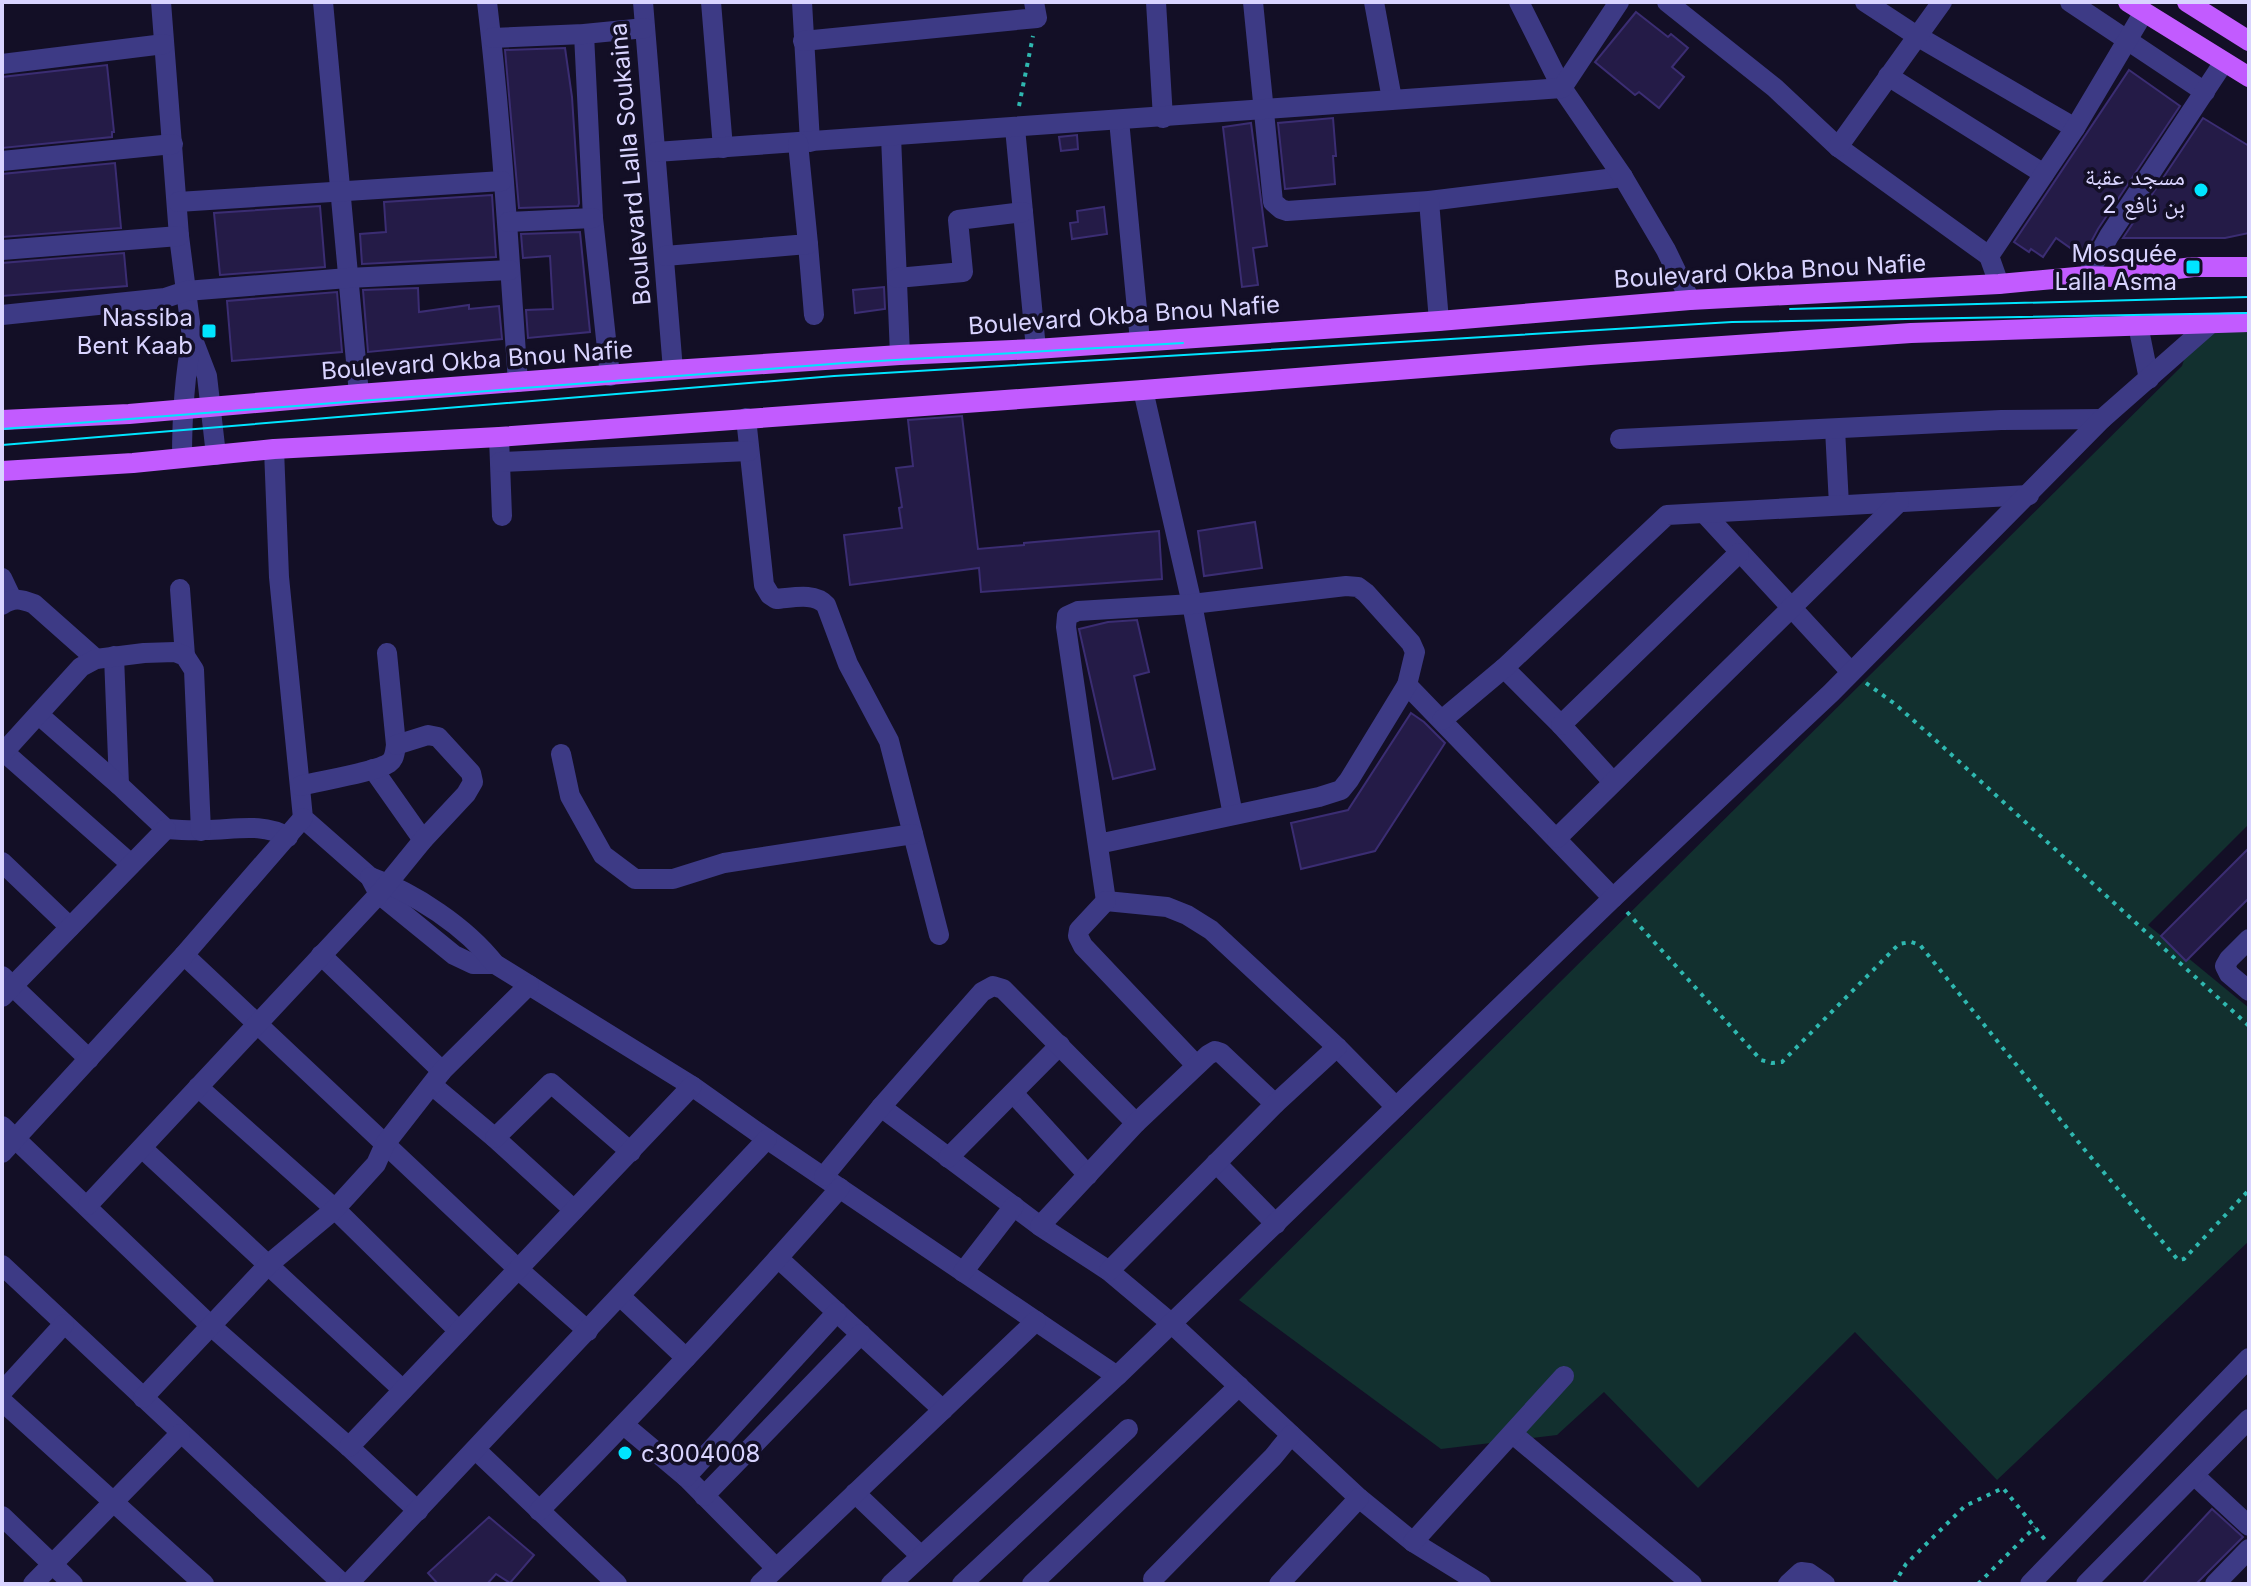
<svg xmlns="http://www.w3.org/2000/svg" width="2251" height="1586" font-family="Inter,'Noto Naskh Arabic',sans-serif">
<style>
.green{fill:#12302f}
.building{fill:#241b47;stroke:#3b2d73;stroke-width:2}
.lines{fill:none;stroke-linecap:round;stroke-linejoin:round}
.path{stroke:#2fb8b0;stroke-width:4;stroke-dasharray:4 6;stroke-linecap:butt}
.minor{stroke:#3d3a85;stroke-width:20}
.major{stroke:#c25bff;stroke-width:20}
.tram{stroke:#00e5ff;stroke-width:2}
.poi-dot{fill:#00e5ff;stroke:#130f26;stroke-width:3}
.labels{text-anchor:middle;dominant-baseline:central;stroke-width:7;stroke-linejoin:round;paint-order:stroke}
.street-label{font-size:24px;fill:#d9d4ff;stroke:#130f26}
.poi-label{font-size:24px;fill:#d9d4ff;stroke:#130f26;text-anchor:end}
</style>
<rect width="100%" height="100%" fill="#130f26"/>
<!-- green -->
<path class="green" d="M2194,329h55v495l-101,101 101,83v233l-252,239 -142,-148 -157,156 -94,-96 -47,43 -116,14 -202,-149 943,-934z"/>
<!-- building -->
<g class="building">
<path d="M1636,12l32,25 3,-3 17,14 -16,19 12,10 -25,31 -20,-16 -4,3 -40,-33z"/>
<path d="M565,48l7,49 7,106 -1,3 -59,2 -14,-158z"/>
<path d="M107,65l7,67h-2v5l-110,11v-71z"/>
<path d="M2129,70l51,36 -82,123 -15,28 -27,-19 -13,19 -12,-8 -2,3 -15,-10z"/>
<path d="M1333,118l3,38h-3l2,28 -50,5 -7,-66z"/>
<path d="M2203,118l46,28v87l-24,5h-102z"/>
<path d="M1251,123l16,123 -14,2 5,37 -16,2 -19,-160z"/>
<path d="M1077,135l1,14 -17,2 -2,-14z"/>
<path d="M115,163l6,65 -119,9v-63z"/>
<path d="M492,195l4,62 -134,7 -2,-30 26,-2 -2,-30z"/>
<path d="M320,206l5,61 -105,8 -6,-62z"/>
<path d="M1104,207l3,27 -35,5 -2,-16 8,-1 -1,-11z"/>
<path d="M580,232l10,100 -62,6 -2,-28 27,-1 -3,-53 -27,2 -2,-24z"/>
<path d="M124,253l3,33 -125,10v-33z"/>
<path d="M884,287l1,22 -30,4 -2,-23z"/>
<path d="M418,288l1,24 50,-7v4l30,-3 3,33 -134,13 -5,-62z"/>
<path d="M337,292l5,60 -110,9 -5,-60z"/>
<path d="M962,416l16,133 46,-4v-2l135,-12 3,48 -181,13 -2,-24 -129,17 -6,-50 58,-7 -3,-20 3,-1 -6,-39 17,-2 -5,-46z"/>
<path d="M1255,522l7,46 -58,8 -6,-45z"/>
<path d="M1137,620l12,52 -15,4 21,93 -42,10 -34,-150 29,-7z"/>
<path d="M1411,713l13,9 21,21 -70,108 -74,18 -10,-46 57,-13z"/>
<path d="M2249,848v50l-63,63 -25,-25z"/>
<path d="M2212,1509l31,28 -47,47h-54z"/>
<path d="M489,1517l45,38 -24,28 -14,-9 -9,10h-49l-10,-11z"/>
</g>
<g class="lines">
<!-- path -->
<g class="path">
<path d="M1019,106l14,-70"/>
<path d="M1866,683l29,21 36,32 318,290"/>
<path d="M1627,912l134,148 11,3 10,-1 117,-118 12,-2 9,3 164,204 94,111 6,-1 65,-69"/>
<path d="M1894,1584l12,-20 59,-58 38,-18 43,53"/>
<path d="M1978,1584l57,-57"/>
</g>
<!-- minor -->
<g class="minor">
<path d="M161,2l18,234 7,55 6,46 15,39 9,79"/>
<path d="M323,2l36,392"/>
<path d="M487,2c15,126 22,253 31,380"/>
<path d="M643,2l30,368"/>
<path d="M711,2l12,146"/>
<path d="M802,2l8,140"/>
<path d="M1156,2l7,116"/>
<path d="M1253,2l20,200 8,7 6,2 142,-10 194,-24"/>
<path d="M1374,2l18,97"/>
<path d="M1519,2l43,86 61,89 43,73 24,50"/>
<path d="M1667,2l108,86 63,59 151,109"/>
<path d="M1865,2l52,34 158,92"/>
<path d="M2070,2l135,90"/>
<path d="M584,34l9,184 17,158"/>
<path d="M492,38l92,-4 61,-6"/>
<path d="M803,41l234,-23 -3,-16"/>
<path d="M2,64l162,-20"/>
<path d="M1888,76l156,98"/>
<path d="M1119,120l21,221"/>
<path d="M1015,128l21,221"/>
<path d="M891,136l9,219"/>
<path d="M1838,147l104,-145"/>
<path d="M656,152l906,-64 57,-86"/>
<path d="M2,161l171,-17"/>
<path d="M1429,201l10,120"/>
<path d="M178,202l324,-21"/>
<path d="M508,222l85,-4"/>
<path d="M808,244l6,71"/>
<path d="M2,250l177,-14"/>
<path d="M665,256l143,-12 -10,-101"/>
<path d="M2087,276l22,-40 115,-174"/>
<path d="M897,278l66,-6 -5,-52 65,-8"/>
<path d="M1999,284l-10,-28 86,-128 69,-116"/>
<path d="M2,315l163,-17 21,-7 162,-13 162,-8"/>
<path d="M2138,325l11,54"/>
<path d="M1143,390l49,214 41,211"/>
<path d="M746,418l18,167 6,10 6,4c16,-1 38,-7 50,6l22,59 41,77 50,194"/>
<path d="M1835,429l4,76"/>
<path d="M499,437l3,79"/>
<path d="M1620,439l381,-19 101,-1"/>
<path d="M274,449l5,128 24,241 67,59 9,17 75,61 19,9h22"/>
<path d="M182,458c0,-41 2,-79 10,-120"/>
<path d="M500,462l249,-11"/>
<path d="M1704,513l147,159"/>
<path d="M2,578l10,21"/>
<path d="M180,589l5,67"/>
<path d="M2,605c12,-8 19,-6 32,-1l62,55"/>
<path d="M114,656l5,129"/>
<path d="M1504,668l57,57 52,57"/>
<path d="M1407,685l206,213"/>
<path d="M39,715l80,70 47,44c13,1 26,2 39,1 28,0 57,-8 83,7"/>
<path d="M1442,720l62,-52 163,-153 362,-20"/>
<path d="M1561,725l178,-172"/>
<path d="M4,752l127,112"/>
<path d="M2,754l79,-87 15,-8 48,-6 31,-1 10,4 9,14 7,161"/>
<path d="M561,754l9,42 33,59 32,24h38l51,-16 189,-29"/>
<path d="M373,769l50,71"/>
<path d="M300,786c19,-5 76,-14 89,-23 6,-4 6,-12 7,-18l-9,-92"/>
<path d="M1557,838l342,-336"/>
<path d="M1098,844l221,-47 22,-7 8,-10 58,-95 8,-33 -4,-9 -45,-50 -8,-6 -12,-1 -154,18 -114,7 -11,5 -1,11 40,274"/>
<path d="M2,862l68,65"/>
<path d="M370,877c45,16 96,50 125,87l197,122 75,53 350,237"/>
<path d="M1106,901l61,6 20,8 24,15 126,117 59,60"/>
<path d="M1106,901l-27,29 -1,6 5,10 113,119"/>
<path d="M2249,939l-20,20 -4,7 4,8 20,17"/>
<path d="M184,955l334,314 70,62"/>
<path d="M321,955l121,116"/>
<path d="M2,976l87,83"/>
<path d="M2,997l164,-168"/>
<path d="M432,1085l63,53 79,72"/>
<path d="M198,1087l137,122 124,122"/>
<path d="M1013,1093l75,82"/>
<path d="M881,1107l159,119 69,45 63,53 187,174 54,44 68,42"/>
<path d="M2,1126l209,200 138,121 69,64"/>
<path d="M495,1138l56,-55 80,69"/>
<path d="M142,1148l261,242"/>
<path d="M2,1153l182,-198 119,-137"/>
<path d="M948,1158l112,-113"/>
<path d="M1216,1163l60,61"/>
<path d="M824,1176l57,-69 101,-115 11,-6 10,3 133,134"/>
<path d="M88,1205l291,-311 44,-54 43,-46 7,-12 -2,-9 -33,-36 -10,-2 -32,10"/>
<path d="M1040,1226l96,-103 72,-68 7,-4 6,2 54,51"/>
<path d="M778,1258l165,152"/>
<path d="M2,1265l341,319"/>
<path d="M1109,1271l166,-167 62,-57"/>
<path d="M963,1272l51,-66"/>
<path d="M620,1296l66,62"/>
<path d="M2,1392l62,-68"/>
<path d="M143,1398l126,-134 66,-55 41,-45 9,-20 57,-73 87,-86"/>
<path d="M2,1401l202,183"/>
<path d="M624,1425l62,52 90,91"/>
<path d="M1513,1434l179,150"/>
<path d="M349,1447l343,-361"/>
<path d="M476,1450l141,134"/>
<path d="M2194,1475l55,51"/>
<path d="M686,1477l151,-165"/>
<path d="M855,1493l66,63"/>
<path d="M704,1496l157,-162"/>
<path d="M539,1511c104,-105 204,-212 301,-323"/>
<path d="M2,1516l71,68"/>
<path d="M1413,1542l151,-166"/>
<path d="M1153,1579l120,-122 18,-22"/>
<path d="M33,1584l147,-150"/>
<path d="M348,1584l419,-445"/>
<path d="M760,1584l276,-263"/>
<path d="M891,1584l226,-208 496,-478 218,-205 271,-274 108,-95"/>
<path d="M962,1584l166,-155"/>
<path d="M1032,1584l207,-198"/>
<path d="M1279,1584l80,-86"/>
<path d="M1788,1584l13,-12 8,1 16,11"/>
<path d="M2030,1584l219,-226"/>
<path d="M2086,1584l163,-165"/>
<path d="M2215,1584l34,-35"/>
</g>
<!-- major -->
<g class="major">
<path d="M2128,2l121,75"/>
<path d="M2187,2l62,39"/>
<path d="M2,420l127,-6 230,-20 314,-24 227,-15 136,-6 403,-28 251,-21 309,-16 88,-8 27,1 79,-10h56"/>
<path d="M2,471l131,-8 141,-14 225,-12 644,-47 447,-35 321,-22 338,-11"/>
</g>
<!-- tram -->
<g class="tram">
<path d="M1790,309l459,-12"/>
<path d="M2,429l842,-66 339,-20"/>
<path d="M2,445l832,-69 898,-54 517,-9"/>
</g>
</g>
<!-- markers -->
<g class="poi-dot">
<circle cx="2201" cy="190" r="8"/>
<rect x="2185" y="259" width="16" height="16" rx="4"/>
<rect x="201" y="323" width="16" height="16" rx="4"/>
<circle cx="625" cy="1453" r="8"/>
</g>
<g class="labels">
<!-- street labels -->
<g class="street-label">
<text transform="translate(630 164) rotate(-95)">Boulevard Lalla Soukaina</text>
<text transform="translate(1770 271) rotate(-3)">Boulevard Okba Bnou Nafie</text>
<text transform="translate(1124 315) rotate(-4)">Boulevard Okba Bnou Nafie</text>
<text transform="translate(477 360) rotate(-4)">Boulevard Okba Bnou Nafie</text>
</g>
<!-- poi labels -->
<g class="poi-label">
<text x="2185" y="176">مسجد عقبة<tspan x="2185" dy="28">بن نافع 2</tspan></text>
<text x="2177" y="253">Mosquée<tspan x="2177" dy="28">Lalla Asma</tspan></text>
<text x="193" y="317">Nassiba<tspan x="193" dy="28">Bent Kaab</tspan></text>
<text x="641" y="1453" text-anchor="start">c3004008</text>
</g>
</g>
<!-- border -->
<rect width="2251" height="1586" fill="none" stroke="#d9d4ff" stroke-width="8"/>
</svg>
